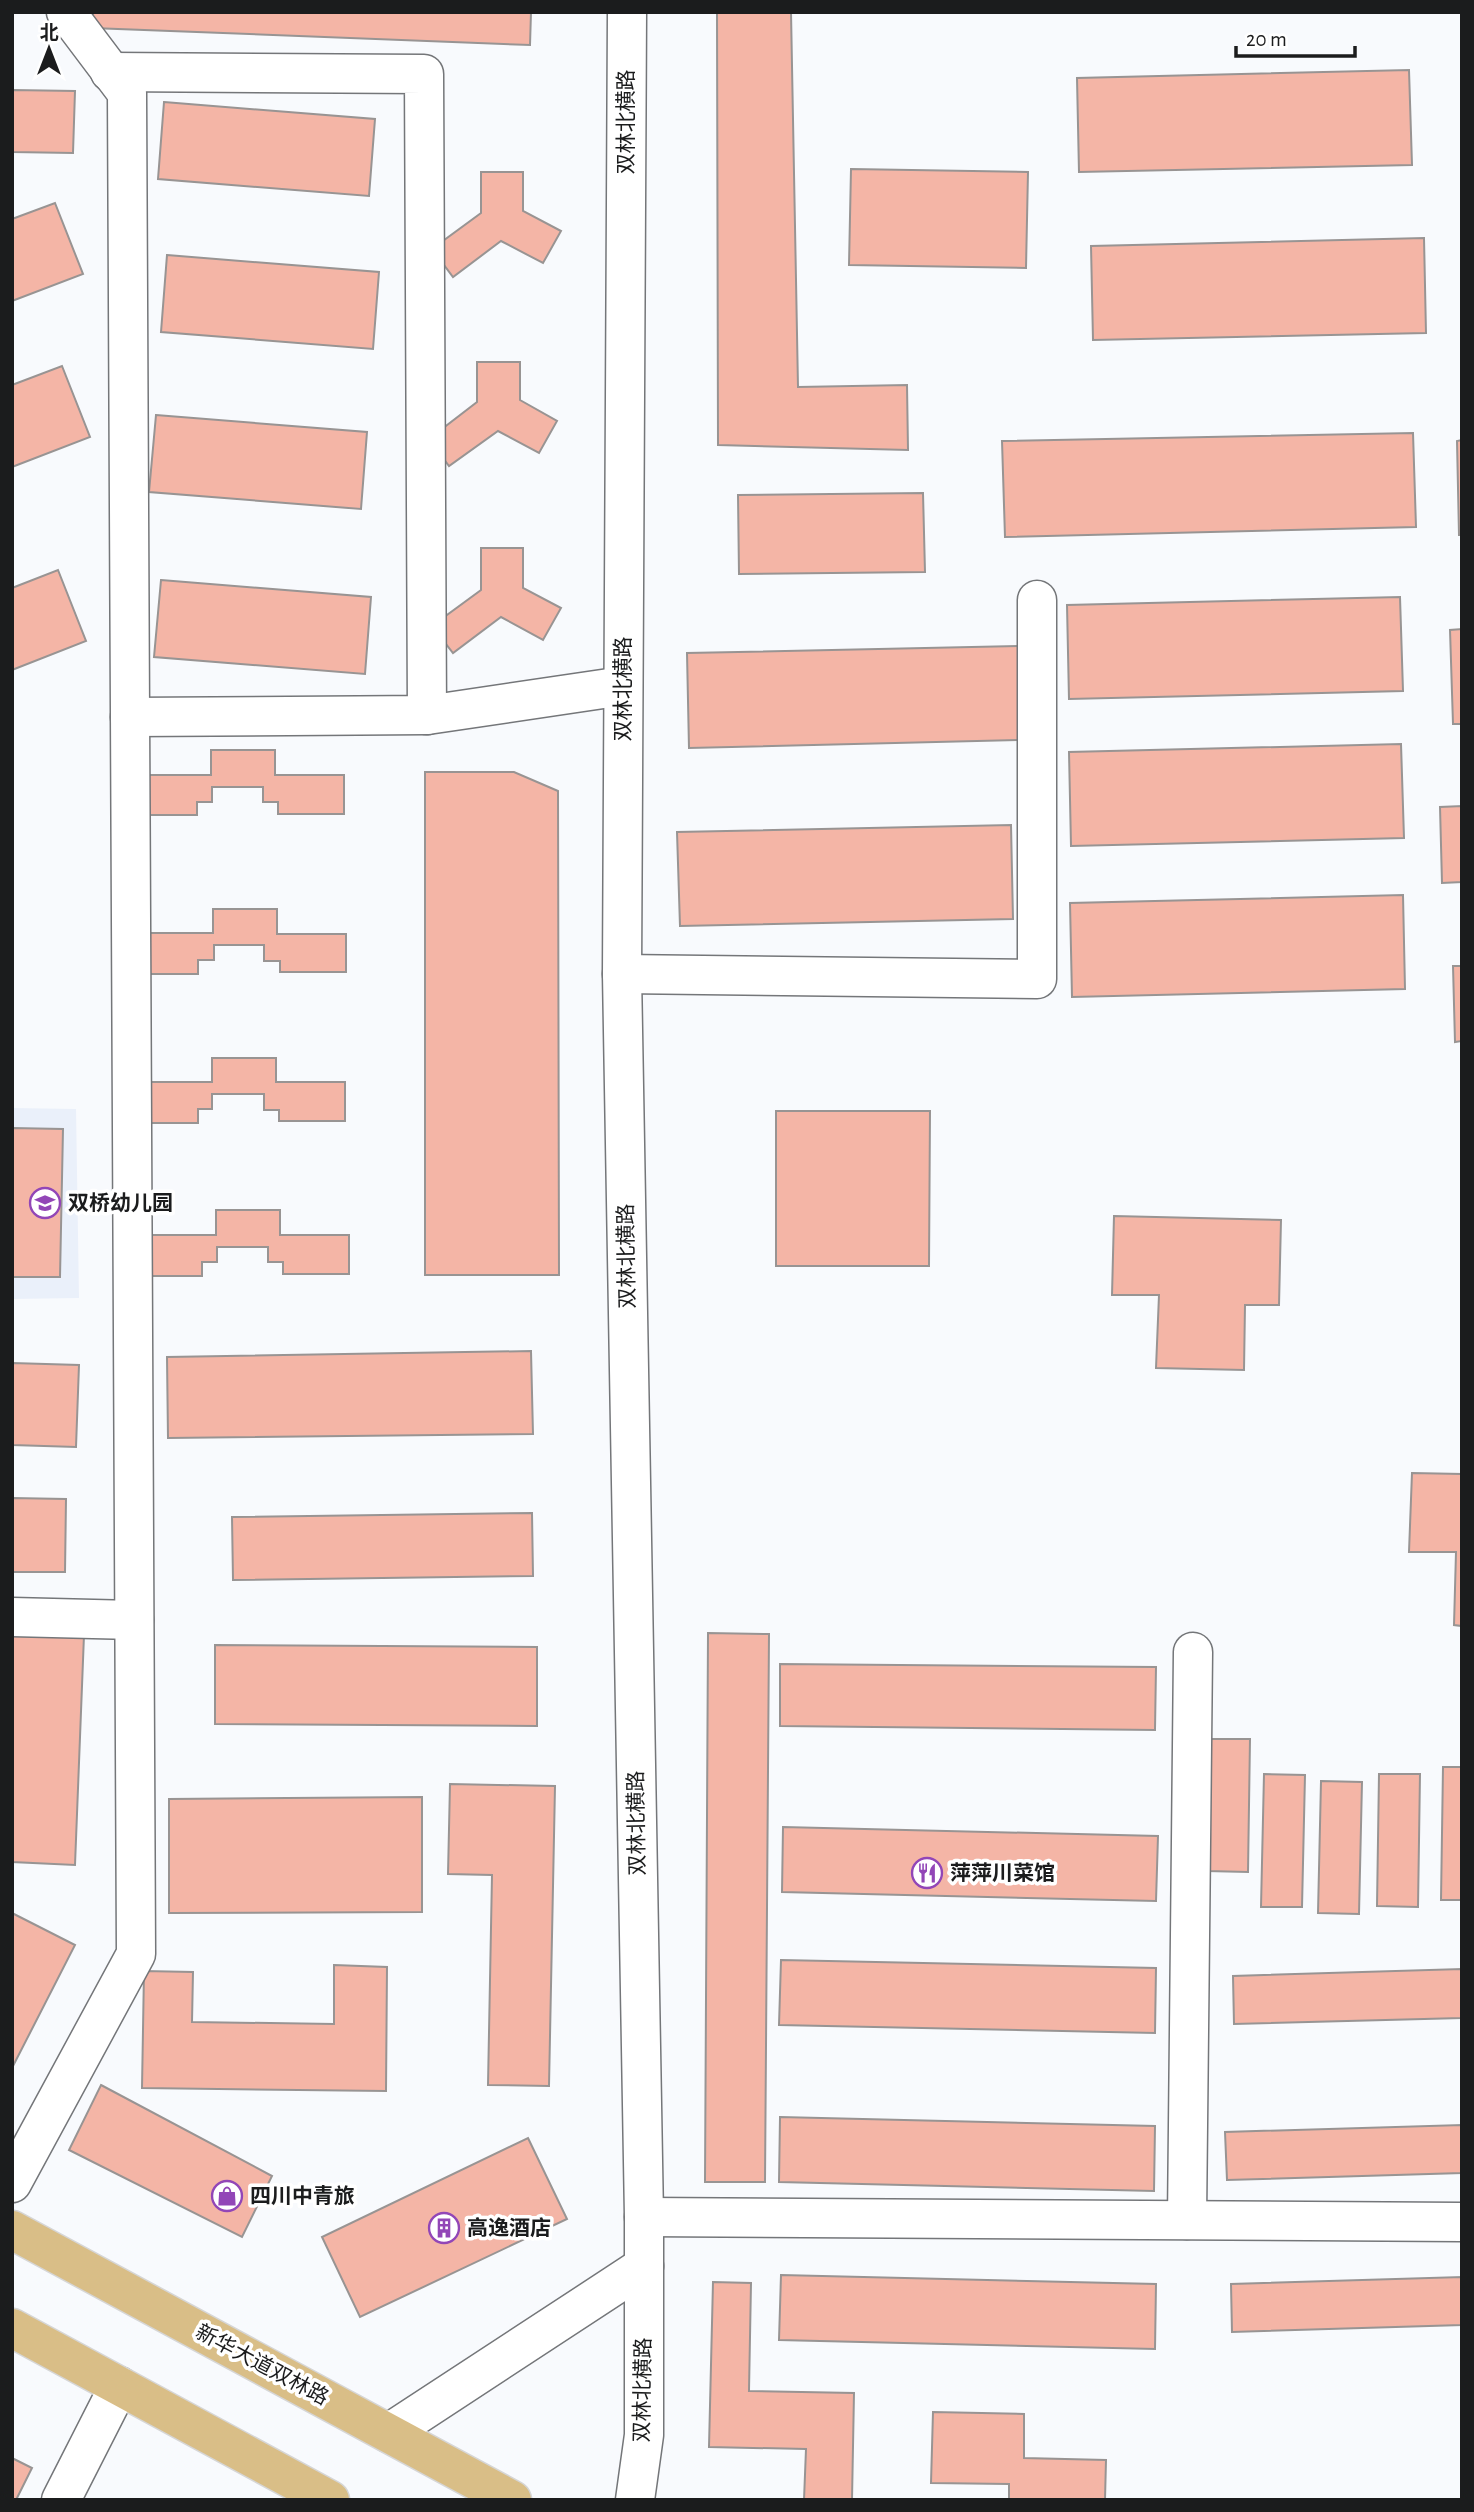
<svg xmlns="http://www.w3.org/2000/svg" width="1474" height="2512" font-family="'Alegreya Sans','Noto Sans SC',sans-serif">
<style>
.built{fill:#eaf0fa}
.building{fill:#f4b5a6;stroke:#989493;stroke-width:2}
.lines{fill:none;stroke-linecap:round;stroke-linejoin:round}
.minor-casing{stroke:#747679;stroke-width:41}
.major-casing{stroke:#d6d6d6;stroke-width:41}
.minor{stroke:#fff;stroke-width:38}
.major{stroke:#d9be87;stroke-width:38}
.labels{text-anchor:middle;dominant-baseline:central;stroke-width:7;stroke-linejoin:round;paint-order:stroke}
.street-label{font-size:21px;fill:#1b1c1d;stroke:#fff}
.poi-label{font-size:21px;font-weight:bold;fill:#1b1c1d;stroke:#fff;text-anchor:start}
</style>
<rect width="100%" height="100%" fill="#f8fafd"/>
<!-- built -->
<path class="built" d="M12,1108l64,1 3,189 -67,1z"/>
<!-- building -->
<g class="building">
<path d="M93,12h438l-1,33 -438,-17z"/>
<path d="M717,12h74l7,375 109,-2 1,65 -190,-5z"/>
<path d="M1409,70l3,95 -333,7 -2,-94z"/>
<path d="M12,90l63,1 -2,62 -61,-1z"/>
<path d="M164,102l211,17 -6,77 -211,-17z"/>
<path d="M851,169l177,3 -2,96 -177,-3z"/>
<path d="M481,172h42v39l38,20 -18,32 -42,-22 -48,36 -21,-28 49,-36z"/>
<path d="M55,203l28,71 -71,27v-82z"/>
<path d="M1424,238l2,95 -333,7 -2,-94z"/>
<path d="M167,255l212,17 -6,77 -212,-17z"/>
<path d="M477,362h43v38l37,21 -18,32 -41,-22 -49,35 -20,-27 48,-37z"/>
<path d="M62,366l28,71 -78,30v-82z"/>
<path d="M156,415l211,17 -6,77 -212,-17z"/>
<path d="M1413,433l3,94 -411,10 -3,-96z"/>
<path d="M1462,440v95h-3l-2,-94z"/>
<path d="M923,493l2,79 -186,2 -1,-79z"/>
<path d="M481,548h42v40l38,20 -18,32 -42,-23 -48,36 -21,-27 49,-36z"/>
<path d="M58,570l28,71 -74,29v-82z"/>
<path d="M161,580l210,17 -6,77 -211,-17z"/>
<path d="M1400,597l3,94 -334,8 -2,-94z"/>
<path d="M1462,629v95h-9l-3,-94z"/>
<path d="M1020,646l2,94 -333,8 -2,-95z"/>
<path d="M1401,744l3,94 -333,8 -2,-94z"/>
<path d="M211,750h64v25h69v39h-66v-12h-15v-15h-51v15h-15v13h-59v-40h73z"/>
<path d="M425,772h89l44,19 1,484h-134z"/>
<path d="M1462,806v76l-20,1 -2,-76z"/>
<path d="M1011,825l2,94 -333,7 -3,-94z"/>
<path d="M1403,895l2,94 -333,8 -2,-94z"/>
<path d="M213,909h64v25h69v38h-66v-11h-16v-16h-50v15h-16v14h-58v-41h73z"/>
<path d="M1453,966h9v75l-7,1z"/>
<path d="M212,1058h64v24h69v39h-66v-11h-15v-16h-52v15h-14v14h-60v-41h74z"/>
<path d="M776,1111h154l-1,155h-153z"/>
<path d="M12,1128l51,1 -3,148h-48z"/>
<path d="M216,1210h64v25h69v39h-66v-12h-15v-15h-51v15h-15v14h-59v-41h73z"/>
<path d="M1114,1216l167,4 -2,85h-34l-1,65 -88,-2 3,-73h-47z"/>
<path d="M531,1351l2,83 -365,4 -1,-81z"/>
<path d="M12,1363l67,2 -3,82 -64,-2z"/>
<path d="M1412,1473l50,1v152l-8,-1 2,-73h-47z"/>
<path d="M12,1498l54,1 -1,73h-53z"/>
<path d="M532,1513l1,63 -300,4 -1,-63z"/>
<path d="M12,1633l72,2 -9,230 -63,-3z"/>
<path d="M708,1633l61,1 -4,548h-60z"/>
<path d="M215,1645l322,2v79l-322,-2z"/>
<path d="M780,1664l376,3 -1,63 -375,-4z"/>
<path d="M1209,1739h41l-2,133 -41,-1z"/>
<path d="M1443,1767h19v133h-21z"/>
<path d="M1264,1774l41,1 -3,132h-41z"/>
<path d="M1379,1774h41l-2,133 -41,-1z"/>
<path d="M1321,1781l41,1 -3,132 -41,-1z"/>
<path d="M450,1784l105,2 -6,300 -61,-1 4,-210 -44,-1z"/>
<path d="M422,1797v115l-253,1v-114z"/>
<path d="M783,1827l375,9 -2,65 -374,-9z"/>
<path d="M12,1913l63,32 -63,123z"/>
<path d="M781,1960l375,8 -1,65 -376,-8z"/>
<path d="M334,1965l53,2 -1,124 -244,-3 2,-117 49,1 -1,50 142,2z"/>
<path d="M1462,1969v49l-228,6 -1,-48z"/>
<path d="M101,2085l171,91 -30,61 -173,-87z"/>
<path d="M780,2117l375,9 -1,65 -375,-9z"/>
<path d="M1462,2125v48l-235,7 -2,-48z"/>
<path d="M528,2138l39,81 -207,98 -38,-80z"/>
<path d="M781,2275l375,9 -1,65 -376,-9z"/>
<path d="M1462,2277v48l-230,7 -1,-48z"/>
<path d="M713,2282l38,1 -2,108 105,2 -2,107h-48l2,-51 -97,-2z"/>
<path d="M933,2412l91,2v44l82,2 -1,40h-96v-16l-78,-1z"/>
<path d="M12,2458l20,10 -16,32h-4z"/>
</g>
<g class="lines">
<!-- minor casing -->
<g class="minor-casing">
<g id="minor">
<path d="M627,12l-5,962 22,1243v218l-9,65"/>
<path d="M110,72l314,2 3,641"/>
<path d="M130,717l297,-2 196,-29"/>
<path d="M622,974l415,5v-379"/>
<path d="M12,1617l122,3"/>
<path d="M12,2183l124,-229 -9,-1861 -61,-81"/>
<path d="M644,2217l818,5"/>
<path d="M1187,2220l6,-568"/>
<path d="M389,2433l255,-167"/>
<path d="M61,2500l58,-114"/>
</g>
</g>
<!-- major casing -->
<g class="major-casing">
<g id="major">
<path d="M12,2230l500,270"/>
<path d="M12,2328l318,172"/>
</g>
</g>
<!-- minor -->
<use href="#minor" class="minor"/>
<!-- major -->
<use href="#major" class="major"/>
</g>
<!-- icons -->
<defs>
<g id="school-ring" transform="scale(1.575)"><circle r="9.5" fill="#fff" stroke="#9246b7" stroke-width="1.5"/><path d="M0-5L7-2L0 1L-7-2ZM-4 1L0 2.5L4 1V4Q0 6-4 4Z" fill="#9246b7"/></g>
<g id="restaurant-ring" transform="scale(1.575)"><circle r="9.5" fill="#fff" stroke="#9246b7" stroke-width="1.5"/><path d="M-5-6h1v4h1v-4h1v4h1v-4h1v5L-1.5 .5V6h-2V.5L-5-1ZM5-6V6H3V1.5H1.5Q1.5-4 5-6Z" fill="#9246b7"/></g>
<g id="shop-ring" transform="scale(1.575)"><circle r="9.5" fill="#fff" stroke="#9246b7" stroke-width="1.5"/><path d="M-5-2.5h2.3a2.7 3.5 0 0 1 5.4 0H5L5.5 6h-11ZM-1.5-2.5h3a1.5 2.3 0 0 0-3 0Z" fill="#9246b7"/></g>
<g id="building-ring" transform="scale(1.575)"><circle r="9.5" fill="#fff" stroke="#9246b7" stroke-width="1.5"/><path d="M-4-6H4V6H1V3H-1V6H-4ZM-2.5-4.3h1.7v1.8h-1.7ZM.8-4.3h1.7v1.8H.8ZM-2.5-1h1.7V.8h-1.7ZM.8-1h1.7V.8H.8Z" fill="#9246b7"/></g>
</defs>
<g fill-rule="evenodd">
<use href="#school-ring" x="45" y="1203"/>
<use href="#restaurant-ring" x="927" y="1873"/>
<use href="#shop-ring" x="227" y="2196"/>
<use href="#building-ring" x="444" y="2228"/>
</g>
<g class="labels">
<!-- street labels -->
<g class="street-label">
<text transform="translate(626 122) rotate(-90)">双林北横路</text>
<text transform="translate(623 689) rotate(-90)">双林北横路</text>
<text transform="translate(627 1256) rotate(-91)">双林北横路</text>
<text transform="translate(637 1823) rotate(-91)">双林北横路</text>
<text transform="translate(262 2365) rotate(28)">新华大道双林路</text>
<text transform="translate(643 2390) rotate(-89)">双林北横路</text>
</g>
<!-- poi labels -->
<g class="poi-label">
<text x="68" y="1203">双桥幼儿园</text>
<text x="950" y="1873">萍萍川菜馆</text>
<text x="250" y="2196">四川中青旅</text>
<text x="467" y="2228">高逸酒店</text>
</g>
</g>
<!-- border -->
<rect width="1474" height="2512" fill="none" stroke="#1b1c1d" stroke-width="28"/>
<!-- north arrow -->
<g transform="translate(49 49)" stroke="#ffffff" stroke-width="5" paint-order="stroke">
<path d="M0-5L12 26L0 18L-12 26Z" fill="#1b1c1d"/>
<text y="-10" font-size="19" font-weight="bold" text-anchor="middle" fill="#1b1c1d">北</text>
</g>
<!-- scale -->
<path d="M1236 46v10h119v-10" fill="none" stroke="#1b1c1d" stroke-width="3.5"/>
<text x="1246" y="46" font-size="21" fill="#1b1c1d" stroke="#ffffff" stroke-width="5" paint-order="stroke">20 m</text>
</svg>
